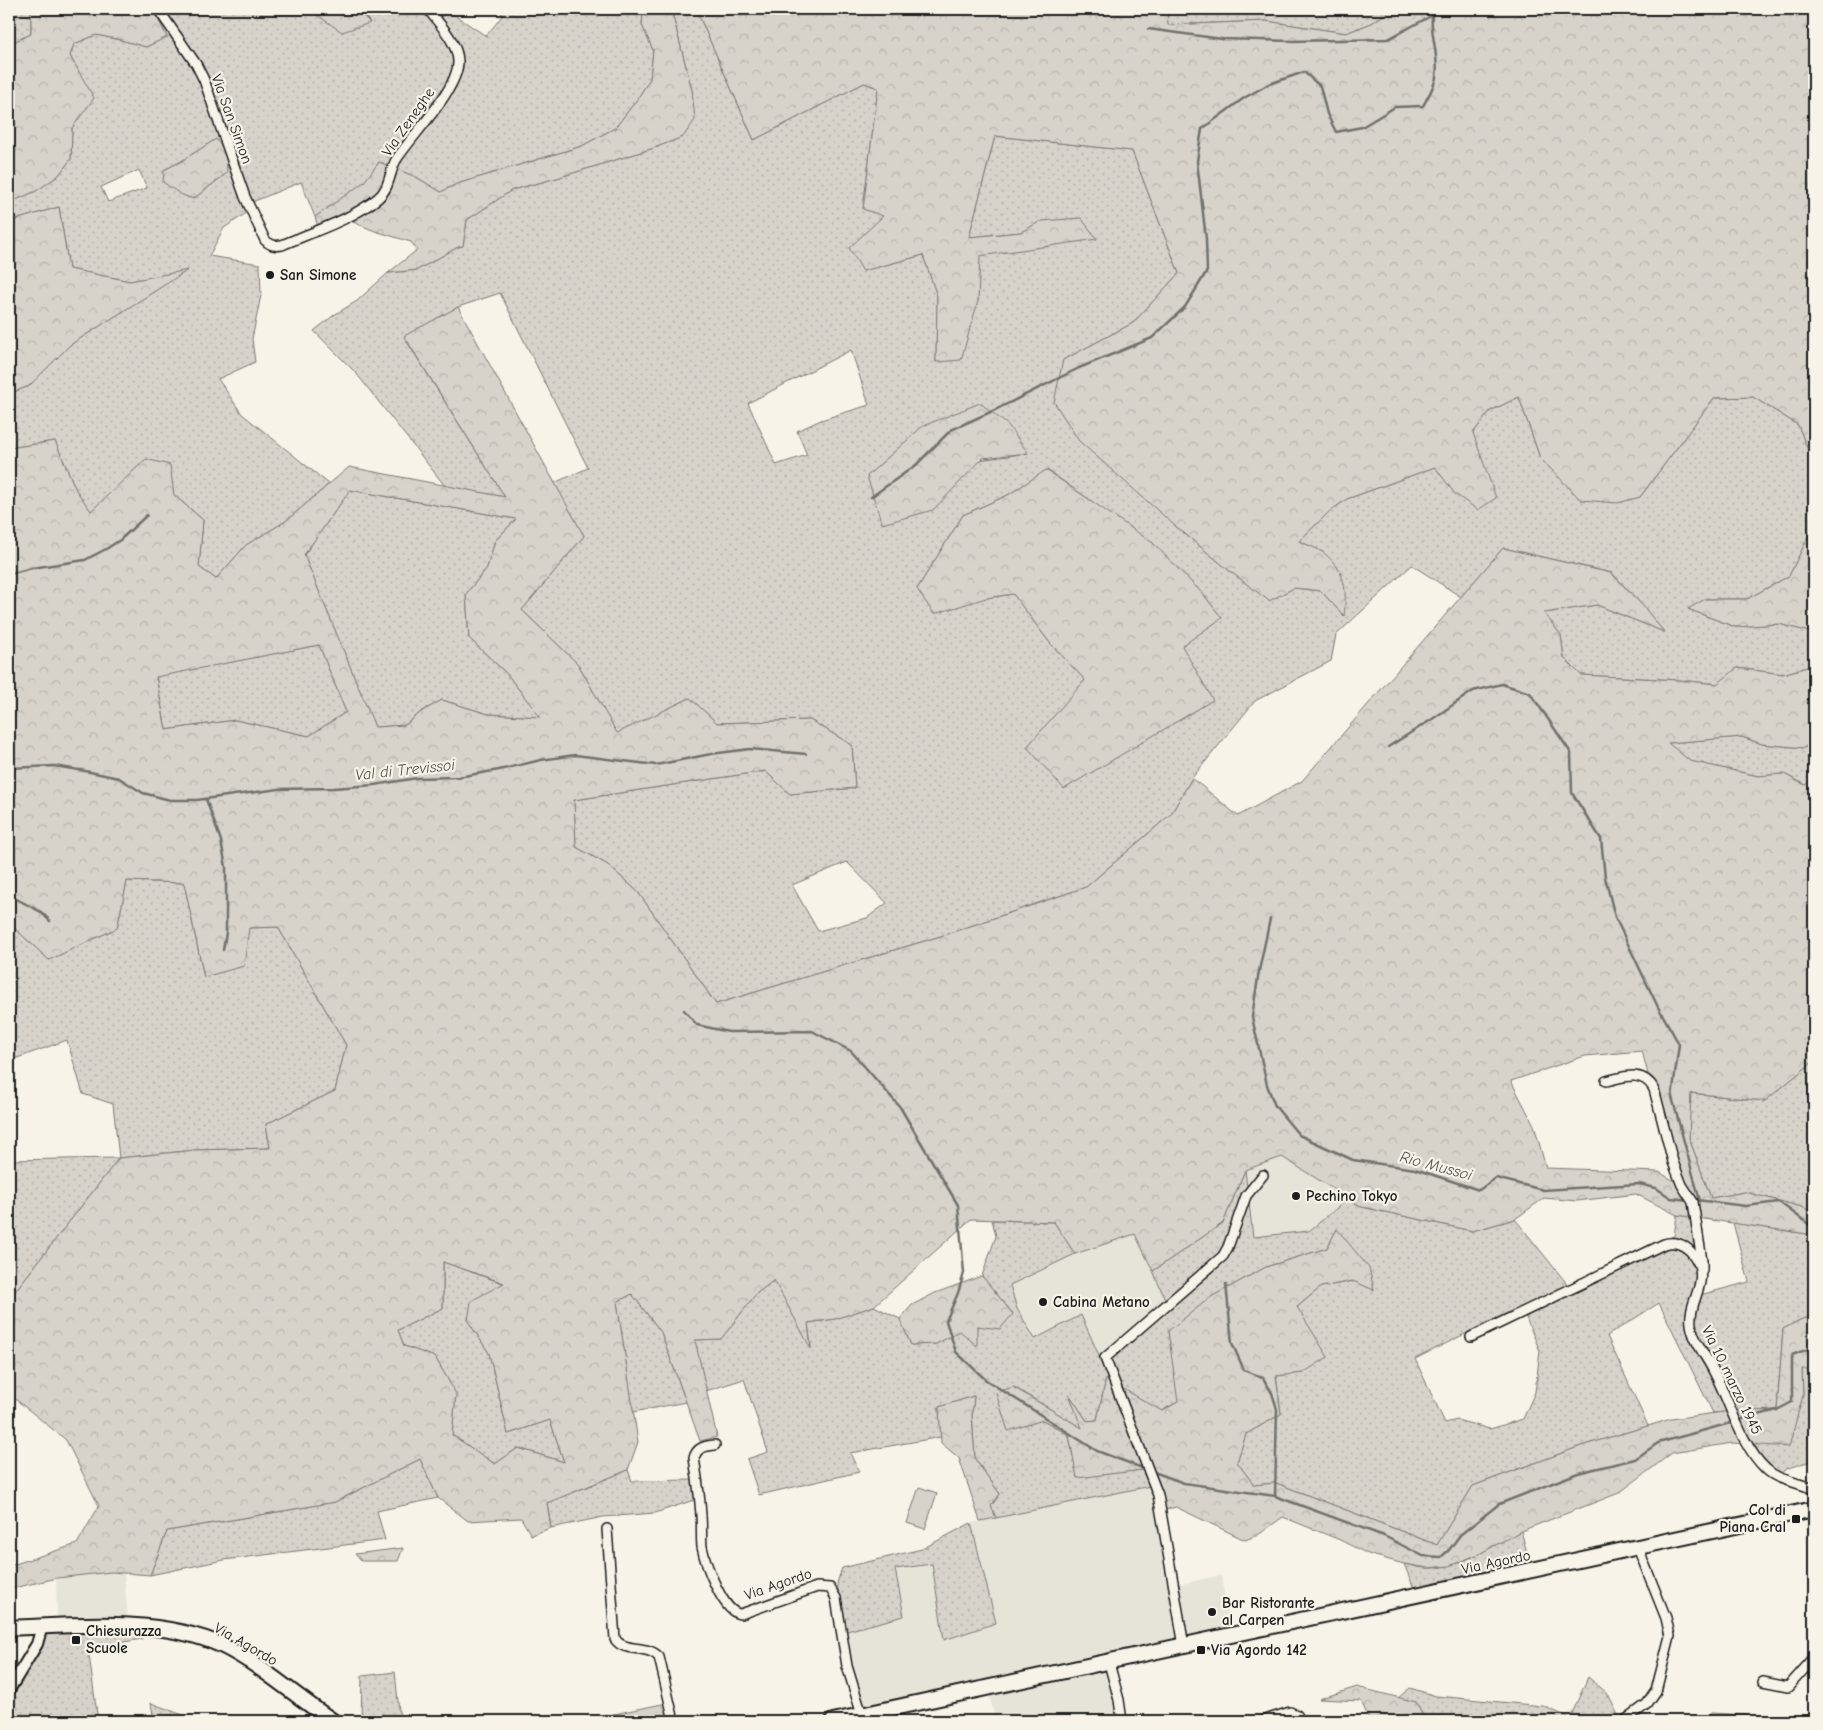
<svg xmlns="http://www.w3.org/2000/svg" width="1823" height="1730" font-family="'Comic Neue',sans-serif">
<style>
.built{fill:#e6e3d9}
.grass{fill:url(#grass-dots);stroke:#7a7874;fill-rule:evenodd}
.forest{fill:url(#forest-crowns);stroke:#7a7874;fill-rule:evenodd}
.park{fill:url(#park-tufts);stroke:#7a7874}
.pitch{fill:#d7d3cb;stroke:#7a7874}
.lines{fill:none;stroke-linecap:round;stroke-linejoin:round}
.stream{stroke:#72716c;stroke-width:2.5}
.minor-casing{stroke:#1c1c1c;stroke-width:12}
.tertiary-casing{stroke:#1c1c1c;stroke-width:14}
.primary-casing{stroke:#1c1c1c;stroke-width:18}
.minor{stroke:#f7f3e8;stroke-width:9}
.tertiary{stroke:#f7f3e8;stroke-width:10}
.primary{stroke:#f7f3e8;stroke-width:14}
.poi-dot{fill:#1c1c1c;stroke:#f7f3e8;stroke-width:2}
.labels{text-anchor:middle;dominant-baseline:central;stroke-width:4.5;stroke-linejoin:round;paint-order:stroke}
.street-label{font-size:15px;fill:#1c1c1c;stroke:#f7f3e8}
.poi-label{font-size:15px;font-weight:bold;fill:#1c1c1c;stroke:#f7f3e8;text-anchor:start}
.water-label{font-size:16px;font-style:italic;fill:#565452;stroke:#f7f3e8}
</style>
<defs>
<pattern id="grass-dots" width="8" height="8" patternUnits="userSpaceOnUse" patternTransform="scale(1.25)"><rect width="8" height="8" fill="#d7d3cb"/><path d="M2 2h.1M6 6h.1" fill="none" stroke="#b8b5ae" stroke-width="1.8" stroke-linecap="round"/></pattern>
<pattern id="forest-crowns" width="20" height="18" patternUnits="userSpaceOnUse" patternTransform="scale(1.25)"><rect width="20" height="18" fill="#d7d3cb"/><path d="M2 6a3 3 0 1 1 6 0M12 15a3 3 0 1 1 6 0" fill="none" stroke="#b8b5ae"/></pattern>
<pattern id="park-tufts" width="24" height="20" patternUnits="userSpaceOnUse" patternTransform="scale(1.25)"><rect width="24" height="20" fill="#d7d3cb"/><path d="M3 7l-1-3M5 7V3M7 7l1-3M15 17l-1-3M17 17v-4M19 17l1-3" fill="none" stroke="#b8b5ae"/></pattern>
</defs>
<rect width="100%" height="100%" fill="#f7f3e8"/>
<filter id="ink" filterUnits="userSpaceOnUse"><feTurbulence type="fractalNoise" baseFrequency=".02" numOctaves="2"/><feDisplacementMap in="SourceGraphic" scale="10" xChannelSelector="R" yChannelSelector="G"/><feConvolveMatrix kernelMatrix="1 2 1 2 8 2 1 2 1" color-interpolation-filters="sRGB"/></filter>
<g filter="url(#ink)">
<!-- built -->
<g class="built">
<path d="M1282,1157l66,42 -39,32 -56,6 -8,-67z"/>
<path d="M1135,1233l31,66 -65,61 -66,-21 -18,-30 -7,-24 65,-31z"/>
<path d="M1150,1486l5,11 17,89 49,-11 10,59 -125,27 13,60h-123l-9,-34 -124,27 -14,-48 -6,-34 61,-16 -9,-47 38,-5 11,76 52,-17 -25,-100z"/>
<path d="M111,1572l13,1 4,50h-71l-1,-45z"/>
</g>
<!-- grass -->
<g class="grass">
<path d="M9,9h22v25l-22,10z"/>
<path d="M153,9h159l5,6 53,7 -13,-13h77l7,8 9,-5 36,24 17,-21 -6,-6h150l-4,5 -1,11 11,25 -3,29 -14,22 -21,27 -33,18 -125,38 -16,8 -25,-15 -37,-15 -14,20 -50,35 -14,-35 -56,23 3,7 -24,16 -15,28 51,8 1,31 -9,44 3,23 -37,17 24,35 87,70 -43,37 -40,24 -30,34 -17,-12 4,-47 -29,-25 -28,-36 -55,53 -15,-22 -21,-49 -46,7v-54l20,-8 41,-41 116,-74 -56,10 -61,-12 -10,-62 -44,13 -6,4v-21l27,-12 22,-15 13,-17 1,-31 21,-30 -23,-42 4,-12 22,-9 25,5 25,7 21,-10zM216,139l11,34 -34,26 -29,-29 16,-8zM139,170l8,18 -39,14 -7,-15z"/>
<path d="M671,9h25l58,131 110,-57 14,5 -15,121 21,7 -21,55 60,-16 14,41 -1,66 42,-61 1,-45 63,-35 -21,11 -52,5 26,-101 137,15 47,122 -46,50 -70,37 110,164 58,48 38,28 25,-12 27,3 23,25 -21,-64 -24,-11 31,-30 17,-12 88,-32 20,26 18,-60 17,-22 29,-14 21,61 100,39 74,-99 39,-1 45,28 16,40v60l-25,51 -42,23h-42l-17,10 47,18 44,-3 35,9v32l-31,9 -46,-6 -19,16 -40,-4 -97,-5 -17,-17 -3,-23 -18,-22 54,-8 67,27 -21,-26 -31,-33 -109,-25 -42,49 -49,-32 -76,70 -5,26 -76,40 -63,77 -21,36 -85,73 -145,49 -225,68 -78,-112 -30,-27 -32,-18 -2,-47 191,-29 25,23 65,-6 -3,-43 -42,-25 -93,3 -27,-25 -73,36 -39,-70 -56,-54 62,-74 -30,-53 34,-15 -88,-175 -42,14 -54,30 101,160 -60,-11 -89,-113 -42,-42 20,-16 23,-14 31,-28 29,-3 41,-23 5,-1 4,-26 45,-30 45,-12 97,-30 29,-11 9,-47zM851,350l18,55 -48,15 -24,11 10,24 -31,10 -28,-62zM1028,453l-161,23 24,-21zM1047,470l43,30 113,94 19,24 -195,129 59,-66 -36,-38 -37,-49 -27,4 -69,-9 46,-74 45,-20zM847,862l40,41 -20,15 -49,13 -26,-46z"/>
<path d="M1167,9h226l-21,14 -26,10 -80,-12 -99,4z"/>
<path d="M350,490l166,29 -21,22 -8,27 -21,26 3,44 38,36 34,43 -53,-3 -46,-14 -21,12 -16,13 -30,2 -71,-172z"/>
<path d="M319,645l27,67 -37,24 -74,-16 -69,10 -10,-54z"/>
<path d="M1742,737l20,7 42,4 10,-6v37l-8,6 -22,-11 -26,2 -69,-15 -22,-18z"/>
<path d="M127,881l57,2 20,94 45,-49 29,-1 68,118 -11,46 -69,33 4,24 -75,2 -76,8 -110,141v-139l110,-2 -6,-54 -30,-10 -16,-54 -58,21v-138l40,37 68,-32z"/>
<path d="M1814,1061v152l-12,-6 -57,-15 -34,6 -22,-60 1,-45 75,8z"/>
<path d="M1245,1170l8,67 56,-6 39,-32 14,8 110,24 43,-12 53,66 82,-40 24,-9 3,-21 21,3 2,77 49,-13 -16,-59 75,11 6,3v79l-14,4 -17,9 -6,81 -64,3 -54,-110 -52,33 41,90 -67,20 -108,40 -36,59 -161,-62 -22,2 -17,-23 9,-28 35,-20 -5,-38 27,-3 -7,-65 25,-21 33,-6 20,8 -37,-60 -10,19 -61,19 -55,30 -33,105 -17,9 -55,-32 -9,41 -10,1 -16,-24 12,32 -69,-42 29,33 26,15 8,42 65,-7 8,16 -154,32 -5,-12 9,-12 -25,-35 -3,-44 2,-19 -35,11 2,30 -91,16 9,19 -100,23 -12,-36 21,-7 -24,-73 -38,12 -12,-51 27,-1 35,-45 18,-14 37,67 -3,-24 27,-4 39,-13 26,13 11,26 25,-1 24,-13 53,-17 -31,-38 14,-40 -4,-16 62,2 21,32 -65,31 7,24 18,30 46,-24 20,45 64,-61 -12,-28 70,-48zM1521,1306l19,45 -5,41 -12,27 -33,10 -33,-9 -12,3 -30,-64z"/>
<path d="M443,1262l62,22 -37,37 21,32 19,81 42,-14 14,42 -46,-14 -23,16 -43,-29 4,-41 -21,-37 -31,-11 -6,-16 45,-22z"/>
<path d="M632,1294l29,38 25,70 -53,10 -16,-110z"/>
<path d="M1802,1368l12,1v91l-26,8 -12,11 -34,-35 61,-49z"/>
<path d="M420,1459l18,39 -61,13 8,29 -161,20 -74,15 17,-44 168,-29z"/>
<path d="M628,1470l4,11 63,-1 2,19 -42,14 -52,4 -52,11 -4,-25z"/>
<path d="M971,1523l25,100 -52,17 -12,-76 -37,5 9,47 -61,16 -6,-49 5,-15 80,-19z"/>
<path d="M1521,1531l10,36 -115,26 -12,-29c7,1 15,4 23,4 31,2 67,-23 94,-37z"/>
<path d="M41,1623h99l2,16 -54,9 10,73h-89v-55l14,-4z"/>
<path d="M395,1672l5,49h-39l1,-45z"/>
<path d="M1588,1677l19,16 14,28h-46l-5,-3 -8,3h-137l-9,-19 -18,-4 12,-10 26,8 107,10 27,12z"/>
<path d="M151,1703l48,18h-45z"/>
<path d="M1711,1713l33,2 21,6h-58z"/>
</g>
<!-- forest -->
<g class="forest">
<path d="M31,9h122l14,28 -21,10 -25,-7 -25,-5 -22,9 -4,12 24,42 -22,30 -1,31 -13,17 -22,15 -27,12v-159l22,-10z"/>
<path d="M312,9h45l13,14 -28,9 -25,-17z"/>
<path d="M647,9h24l21,81 3,30 -12,17 -29,11 -97,30 -45,12 -45,30 -4,26 -5,1 -41,23 -29,3 29,-23 -6,-8 -36,-11 -37,-15 -20,11 -3,-10 49,-35 15,-20 37,15 25,15 16,-8 125,-38 33,-18 21,-27 14,-22 3,-29 -11,-25 1,-11z"/>
<path d="M696,9h471l1,16 98,-4 80,12 26,-10 21,-14h421v456l-16,-40 -45,-28 -39,1 -74,99 -22,6 -37,-3 -41,-42 -21,-61 -29,14 -17,22 23,65 -18,12 -23,-16 -20,-27 -88,32 -17,12 -31,30c8,4 18,7 25,12 22,18 23,37 20,63l-23,-25 -27,-3 -25,13 -38,-29 -58,-48 -94,-83 -25,-39 9,-42 70,-37 46,-50 -47,-122 -137,-15 -26,101 52,-5 20,-11 40,-3 16,21 -117,17 -2,45 -17,59 -25,2 1,-66 -14,-41 -60,16 -14,-23 34,-32 -20,-7 15,-121 -14,-5 -110,57z"/>
<path d="M216,139l10,13 1,21 -34,26 -13,-5 -17,-12 1,-12 16,-8z"/>
<path d="M59,207l10,62 61,12 58,-11 -118,75 -41,41 -20,8v-170l6,-4z"/>
<path d="M458,307l126,229 -62,74 56,54 39,69 73,-35 27,25 93,-3 42,25 3,43 -65,6 -25,-23 -191,29 2,47 32,18 30,27 78,112 225,-68 145,-49 85,-73 21,-36 46,38 64,-35 201,-233 108,25 32,33 21,26 -67,-27 -53,8 17,22 3,23 17,17 97,5 39,4 20,-16 46,6 31,-9v77l-10,6 -42,-4 -20,-7 -74,6 22,18 68,15 26,-2 21,11 9,-6v282l-49,40 -74,-8 -2,45 22,60 34,-6 57,15 12,6v24l-7,-3 -130,-19 -41,-21 -59,7 -33,-3 -29,21 -43,12 -110,-24 -80,-50 -37,13 -22,53 -70,48 -18,-37 -60,20 -21,-32 -83,-3 -97,87 -39,13 -27,4 3,26 -37,-69 -18,14 -35,45 -26,1 22,97 -17,4 -39,-109 -29,-38 -15,8 21,140 -10,28 -81,33 4,25 -20,7 -10,-17 -53,3 -30,-23 -18,-39 -85,43 -168,29 -17,44 -39,-3 -54,6 -48,11v-23l68,-22 22,-38 -33,-66 -57,-46v-95l110,-141 76,-8 75,-2 -4,-24 69,-33 11,-46 -68,-118 -29,1 -5,38 -40,11 -20,-94 -57,-2 -10,47 -68,32 -40,-37v-475l46,-7 21,49 15,21 55,-52 24,6 4,30 29,25 -4,47 17,12 30,-34 40,-24 63,-54 156,30 -101,-161zM350,490l166,29 -21,22 -8,27 -21,26 3,44 38,36 33,43 -52,-3 -46,-14 -21,12 -16,13 -30,2 -71,-172zM319,645l27,67 -37,24 -74,-16 -69,10 -10,-53zM1642,1051l34,131 -17,-10 -113,-4 -12,-43 -23,-44 74,-25zM443,1262l61,21 -33,18 -3,20 21,32 19,81 42,-14 14,42 -46,-14 -23,16 -43,-29 4,-41 -21,-37 -31,-11 -6,-16 45,-22z"/>
<path d="M980,403l28,22 20,28 -45,5 -50,52 -51,14 -15,-48 56,-50z"/>
<path d="M1046,470l107,73 50,51 19,24 -40,28 31,54 -149,89 -37,-42 58,-67 -35,-37 -37,-49 -27,4 -52,16 -17,-25 46,-74 45,-20z"/>
<path d="M1814,525v108l-35,-9 -44,3 -47,-18 17,-10h42l42,-23z"/>
<path d="M1337,1229l32,39 5,22 -21,-9 -32,6 -24,20 31,50 -25,16 -27,3 5,38 -35,20 -9,28 17,23 22,-2 161,62 36,-59 108,-40 90,-27 52,-7 54,-2 6,-81 17,-9 14,-4v53h-12l1,26 -14,52 -57,-4 -60,10 -53,40 -98,38 -42,23 -30,12 -21,2 -24,-4 -36,-10 -28,-14 -57,-23 -25,18 -13,5 -69,-33 -18,5 -3,-15 -13,-27 -65,8 -8,-43 -26,-15 -35,11 -12,-38 17,-6 69,41 -13,-34 18,27 10,-1 9,-41 56,32 16,-9 -10,-71 43,-34 55,-30 61,-19z"/>
<path d="M982,1276l31,38 -13,15 -23,-3v20l-17,-15 -24,13 -25,1 -11,-26 12,-14 23,-12z"/>
<path d="M974,1396l-2,19 3,44 25,35 -9,12 5,12 -16,3 -21,-63 -18,-15 -2,-36z"/>
<path d="M403,1548l-5,13h-37l-6,-7z"/>
<path d="M1357,1687l59,15 9,19h-55l-9,-20 -42,-2z"/>
</g>
<!-- park -->
<path class="park" d="M667,1703l4,18h-91z"/>
<!-- pitch -->
<path class="pitch" d="M919,1487l18,6 -12,36 -18,-6z"/>
<g class="lines">
<!-- stream -->
<g class="stream">
<path d="M1148,29l74,10 69,2 97,-2 43,-23"/>
<path d="M871,497l45,-32 35,-35 46,-21 82,-41 73,-30 33,-31 22,-36 -1,-32 -9,-78 5,-32 42,-31 25,-14 35,-12 16,14 7,28 9,18 26,-5 33,-20 28,-1c4,-8 12,-20 13,-29 4,-23 -8,-46 -3,-68"/>
<path d="M9,574l23,-6 53,-8 21,-11 14,-9 27,-25"/>
<path d="M1388,747l43,-27 42,-29 29,-7 28,9 16,23 25,37 1,40 29,46 4,38 10,40 43,90 21,37 -7,53 28,104"/>
<path d="M9,768l45,-2 31,5 34,7 24,15 27,7h27l82,-11 55,-1 40,-3 43,-7 41,-1 41,-7 42,-10 34,-5 81,10 55,-11 39,-5 56,5"/>
<path d="M206,799l15,42 5,26v66l-3,17"/>
<path d="M9,895l32,17 9,9"/>
<path d="M1270,919l-11,52 -7,46 15,68 8,21 24,29 54,25 62,9 64,21 17,-12 47,12 96,-6 17,4 15,10 17,2"/>
<path d="M684,1010l13,15 32,7 83,-1 39,20 49,56 58,98 6,68 -6,20 -12,28 10,31 30,28 111,71 48,18"/>
<path d="M1696,1200l50,6 33,-4 35,26"/>
<path d="M1226,1284l6,59 12,27 19,8 9,15 5,16 -2,87"/>
<path d="M1739,1420l38,-10 15,-8v-47l22,-8"/>
<path d="M1151,1471l33,12 91,13 109,40 39,20 18,1 8,-7 11,-15 39,-31 79,-31 57,-14 23,-16 76,-21"/>
</g>
<!-- minor casing -->
<g class="minor-casing">
<g id="minor">
<path d="M158,9l38,55 8,16 41,117 20,43c6,6 10,6 17,5 33,-14 69,-25 96,-47 12,-10 11,-25 18,-38 16,-25 63,-71 62,-99 -1,-20 -19,-37 -30,-52"/>
<path d="M1606,1081c18,-4 37,-12 48,8l19,73 9,23 11,17 9,59v9"/>
<path d="M1471,1337l193,-93c16,-5 29,6 35,21 7,21 -11,39 -8,59 2,17 16,33 23,48 16,30 27,74 52,97 13,13 33,12 48,21"/>
<path d="M715,1445c-10,1 -18,2 -21,13 3,19 6,39 7,58 1,10 0,21 1,31 3,15 21,67 39,67l76,-27 13,1 6,10 11,68 15,49"/>
<path d="M607,1529l8,110c9,14 32,5 44,18l15,64"/>
<path d="M1184,1646l-26,-151 -53,-137 118,-102 5,-9 18,-51 17,-21"/>
<path d="M1109,1663l10,37 3,21"/>
<path d="M1763,1682l25,5 26,-29"/>
<path d="M1262,1721l28,-9 7,3 3,6"/>
<path d="M1624,1721l23,-17 9,-13 14,-55 -4,-18 -28,-70"/>
</g>
</g>
<!-- tertiary casing -->
<g class="tertiary-casing">
<path id="tertiary" d="M9,1690l28,-46 5,-18"/>
</g>
<!-- primary casing -->
<g class="primary-casing">
<g id="primary">
<path d="M9,1628c67,-3 152,-11 214,18 40,20 73,51 110,75"/>
<path d="M833,1721l981,-212"/>
</g>
</g>
<!-- minor -->
<use href="#minor" class="minor"/>
<!-- tertiary -->
<use href="#tertiary" class="tertiary"/>
<!-- primary -->
<use href="#primary" class="primary"/>
</g>
</g>
<!-- markers -->
<g class="poi-dot">
<circle cx="270" cy="275" r="5"/>
<circle cx="1296" cy="1196" r="5"/>
<circle cx="1043" cy="1302" r="5"/>
<rect x="1791" y="1514" width="10" height="10" rx="2.5"/>
<circle cx="1212" cy="1612" r="5"/>
<rect x="71" y="1635" width="10" height="10" rx="2.5"/>
<rect x="1196" y="1645" width="10" height="10" rx="2.5"/>
</g>
<g class="labels">
<!-- street labels -->
<g class="street-label">
<text transform="translate(232 119) rotate(70)">Via San Simon</text>
<text transform="translate(408 122) rotate(-55)">Via Zeneghe</text>
<text transform="translate(1732 1380) rotate(64)">Via 10 marzo 1945</text>
<text transform="translate(1496 1562) rotate(-12)">Via Agordo</text>
<text transform="translate(778 1584) rotate(-19)">Via Agordo</text>
<text transform="translate(246 1644) rotate(30)">Via Agordo</text>
</g>
<!-- poi labels -->
<g class="poi-label">
<text x="280" y="275">San Simone</text>
<text x="1306" y="1196">Pechino Tokyo</text>
<text x="1053" y="1302">Cabina Metano</text>
<text x="1786" y="1510" text-anchor="end">Col di<tspan x="1786" dy="17">Piana Cral</tspan></text>
<text x="1222" y="1603">Bar Ristorante<tspan x="1222" dy="17">al Carpen</tspan></text>
<text x="86" y="1631">Chiesurazza<tspan x="86" dy="17">Scuole</tspan></text>
<text x="1211" y="1650">Via Agordo 142</text>
</g>
<!-- water labels -->
<g class="water-label">
<text transform="translate(405 770) rotate(-6)">Val di Trevissoi</text>
<text transform="translate(1436 1166) rotate(15)">Rio Mussoi</text>
</g>
</g>
<!-- margin -->
<rect width="1823" height="1730" fill="none" stroke="#f7f3e8" stroke-width="30"/>
<rect x="15" y="15" width="1793" height="1700" fill="none" stroke="#1c1c1c" stroke-width="2" filter="url(#ink)"/>
</svg>
